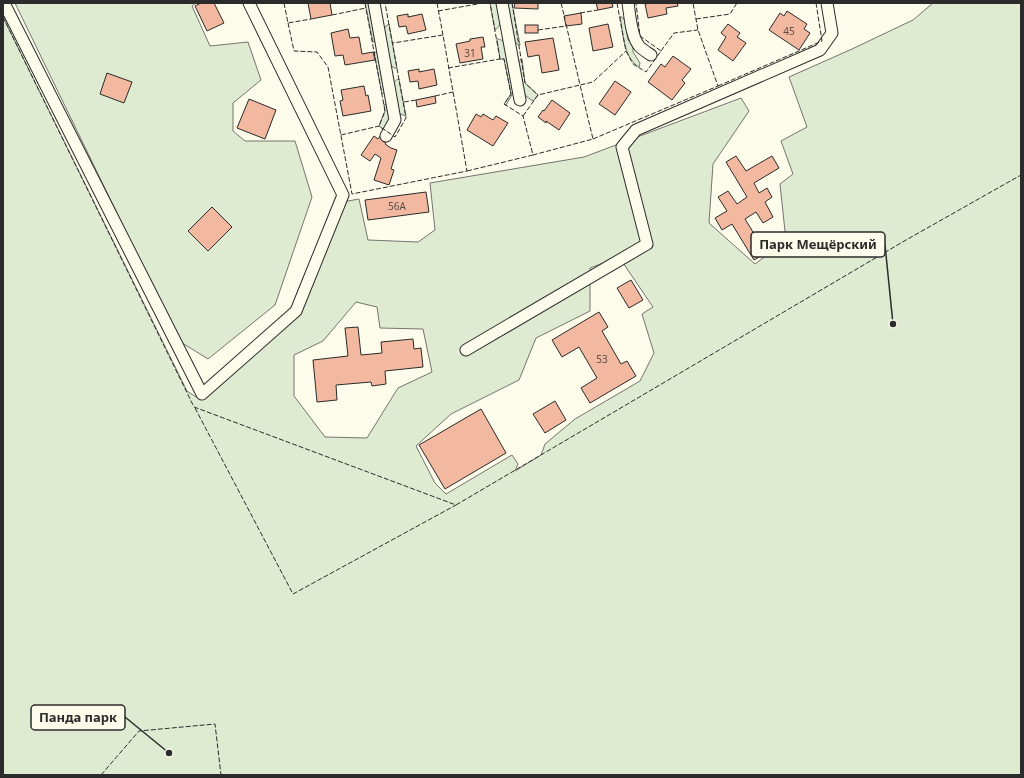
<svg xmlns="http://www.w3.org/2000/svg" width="1024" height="778" font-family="'Noto Sans',sans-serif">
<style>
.green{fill:#deebd1;stroke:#74746e;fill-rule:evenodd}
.building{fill:#f2b8a0;stroke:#2b2b2b}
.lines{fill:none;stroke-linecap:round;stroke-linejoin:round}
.minor-casing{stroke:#2b2b2b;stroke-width:13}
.minor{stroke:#fdfbea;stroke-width:11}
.fence{stroke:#2b2b2b;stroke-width:1;stroke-dasharray:5 2;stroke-linecap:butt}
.labels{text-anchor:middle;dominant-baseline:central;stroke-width:3;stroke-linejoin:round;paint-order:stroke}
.number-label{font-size:10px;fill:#5d4e48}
.leader{fill:none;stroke:#2b2b2b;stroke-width:1.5}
.callout-dot{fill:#2b2b2b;stroke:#fdfbea;stroke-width:1.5}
.callout{fill:#fdfbea;stroke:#2b2b2b;stroke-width:1.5}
.callout-label{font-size:13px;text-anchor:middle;font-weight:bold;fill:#2b2b2b}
</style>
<rect width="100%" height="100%" fill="#fdfbea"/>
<!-- green -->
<g class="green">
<path d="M15,3h181l-4,3 18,40 38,-4 13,38 -28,23v28l12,10h50l17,56 -37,108 -67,54 -29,-18z"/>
<path d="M365,3h6l5,36 -1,2 -2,1z"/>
<path d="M490,3h8c1,9 6,22 -3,27z"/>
<path d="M506,3h6l8,42 -5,-2z"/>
<path d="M933,3h88v772h-1018v-758l184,374 9,6 93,-83 48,-111 22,-4 9,41 50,2 17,-12 -5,-47 154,-26 157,-59 8,13 -36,53 -4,59 46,41 31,-23 -6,-57 13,-10 -12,-33 26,-14 -18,-50 63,-28 61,-29zM619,257l34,50 -11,7 12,39 -14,28 -65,38 -30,25 -4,11 -26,16 3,-7 -6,-9 -66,39 -11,-11 -19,-37 35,-32 68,-34 17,-42 54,-27v-43zM356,302l21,5 3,21 43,1 9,43 -34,16 -31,50 -42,-1 -31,-41v-41l29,-14z"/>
<path d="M620,16l3,2 2,3 3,19 3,2 2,5v5l7,11 -1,4c-16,-10 -16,-34 -19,-51z"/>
<path d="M389,24l8,44h-3l-5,-5 -5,-34 2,-3z"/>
<path d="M497,39c4,0 6,2 9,6l7,48 -7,12 -2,-1 7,-10 -7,-35h-4z"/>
<path d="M374,52l6,1 6,38 -4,3z"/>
<path d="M522,59l3,24 13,12 -5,6 -6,-4 -3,-4 -6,-31z"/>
<path d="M399,79l7,37 -6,-2 -1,-3 -5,-25c0,-4 1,-6 5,-7z"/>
<path d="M384,104l5,2 2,10 -6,15 -6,-5 6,-15z"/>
</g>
<!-- building -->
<g class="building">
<path d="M201,3h13l10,20 -17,8 -12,-25z"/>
<path d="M308,3h22l2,12 -21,4z"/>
<path d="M515,3h23v6l-24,-1z"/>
<path d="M596,3h16l1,4 -15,3z"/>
<path d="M651,3h26l1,3 -12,2 1,6 -19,4 -3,-14z"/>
<path d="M787,11l20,13 -3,5 6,4 -11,17 -30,-20 11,-17 4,3z"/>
<path d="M581,13l1,11 -16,2 -2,-10z"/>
<path d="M408,14v3l14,-3 4,16 -18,4 -2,-8 -7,1 -2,-11z"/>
<path d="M608,24l5,23 -20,4 -4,-23z"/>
<path d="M728,24l12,9 -3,4 9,6 -13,18 -15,-11 8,-13 -5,-4z"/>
<rect x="525" y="25" width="13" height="8"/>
<path d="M348,29l2,9 9,-1 3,17 11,-2 2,8 -30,5 -2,-10 -8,1 -4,-23z"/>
<path d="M483,37l2,10h-4l2,12 -23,4 -4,-19 14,-3v-2z"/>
<path d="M553,38l6,32 -17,3 -3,-18 -11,2 -3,-15z"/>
<path d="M673,56l18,13 -9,11 3,3 -13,17 -24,-18 13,-18 4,3z"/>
<path d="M419,69v3l15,-3 3,16 -18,4 -1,-8 -8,1 -2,-11z"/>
<path d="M107,73l25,9 -8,21 -24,-9z"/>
<path d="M615,81l16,11 -16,23 -16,-11z"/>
<path d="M364,86l2,10 2,-1 3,16 -28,5 -3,-15 3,-1 -2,-10z"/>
<path d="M435,96l1,7 -19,4 -1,-7z"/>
<path d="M249,99l27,11 -11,29 -28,-11z"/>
<path d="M552,100l18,13 -11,17 -13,-9v2l-8,-6 5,-7 1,1z"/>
<path d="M476,114l5,3 2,-3 10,6 3,-4 12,7 -15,23 -26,-16z"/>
<path d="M381,135l6,5 -2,4 6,4 6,2 -6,19 3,1 -5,15 -15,-5 7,-22 -6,-4 -5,7 -9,-6 13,-19 4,3z"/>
<path d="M736,156l10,15 26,-15 7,12 -25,15 5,10 8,-5 5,9 -7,5 8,15 -10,6 -7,-11 -11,7 21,34 -12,7 -22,-36 -10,6 -7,-12 12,-7 -9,-14 10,-6 9,13 10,-7 -21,-35z"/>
<path d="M426,192l3,20 -61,8 -3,-20z"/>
<path d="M212,207l20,20 -24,24 -20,-20z"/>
<path d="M631,280l12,20 -14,8 -12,-20z"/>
<path d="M599,312l9,15 -6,4 19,33 6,-3 9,15 -46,27 -9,-15 16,-10 -18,-31 -17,10 -10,-17z"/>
<path d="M358,327l3,28 21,-2 -1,-11 32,-3 1,10 7,-1 2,19 -38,4 1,13 -14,2 -1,-4 -35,3 1,15 -20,2 -4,-42 35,-4 -3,-28z"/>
<path d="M555,401l11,19 -21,13 -12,-19z"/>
<path d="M481,409l25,44 -61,36 -26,-44z"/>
</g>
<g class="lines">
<!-- minor casing -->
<g class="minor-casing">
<g id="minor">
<path d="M4,3l198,391 94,-83 47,-116 -94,-192"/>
<path d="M374,3l21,117 -9,16"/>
<path d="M502,3l18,97"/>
<path d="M628,3c2,12 3,35 12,44 3,3 8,6 11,8"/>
<path d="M466,350l181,-106 -25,-97 14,-17 184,-80 12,-17 -5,-30"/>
</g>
</g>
<!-- minor -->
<use href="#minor" class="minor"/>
<!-- fence -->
<g class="fence">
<path d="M284,3l4,20 23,-4"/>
<path d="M365,3l20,108 -6,15"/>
<path d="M437,3l6,32"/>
<path d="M512,3l13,80 13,12"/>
<path d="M561,3l4,16"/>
<path d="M617,3l9,48 7,13 13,8 15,-21 -21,-15 -4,-33"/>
<path d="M438,11l45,-8"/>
<path d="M580,13l18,-3"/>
<path d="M332,15l34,-7"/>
<path d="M3,17l191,390 262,98 450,-265 115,-65"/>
<path d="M696,19l34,-5 7,-11"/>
<path d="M288,23l6,28 23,1 11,15 24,127 115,-23 -24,-136 -50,8"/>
<path d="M566,24l14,61 13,-3 33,-31"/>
<path d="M538,30l28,-4"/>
<path d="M661,51l13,-18 24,-3"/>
<path d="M448,68l52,-9"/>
<path d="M718,86l104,-45 -6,-38"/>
<path d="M435,96l18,-4"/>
<path d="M404,102l12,-2"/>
<path d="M523,116l15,-21 42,-10 13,54 -60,16"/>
<path d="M341,135l38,-9 16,11 11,-19 -21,-115"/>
<path d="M593,139l125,-53 -20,-56 -5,-27"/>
<path d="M467,171l66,-16 -10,-39 -19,-12 7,-10 -7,-35h-4l-10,-56"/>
<path d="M195,408l98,186 163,-89"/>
<path d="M101,775l38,-44 76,-7 6,51"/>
</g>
</g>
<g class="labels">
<!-- number labels -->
<g class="number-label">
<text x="789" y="31">45</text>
<text x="470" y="53">31</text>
<text x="397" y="206">56А</text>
<text x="602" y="359">53</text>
</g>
</g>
<!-- callouts -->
<path class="leader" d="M893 324L885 245M169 753L125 717"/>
<g class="callout-dot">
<circle cx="893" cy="324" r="4"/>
<circle cx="169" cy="753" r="4"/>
</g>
<g class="callout">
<rect x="751" y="232" width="134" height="25" rx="4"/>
<rect x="31" y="705" width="94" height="25" rx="4"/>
</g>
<g class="callout-label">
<text x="818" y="249">Парк Мещёрский</text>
<text x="78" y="722">Панда парк</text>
</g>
<!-- border -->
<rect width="1024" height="778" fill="none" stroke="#2b2b2b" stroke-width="8"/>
</svg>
